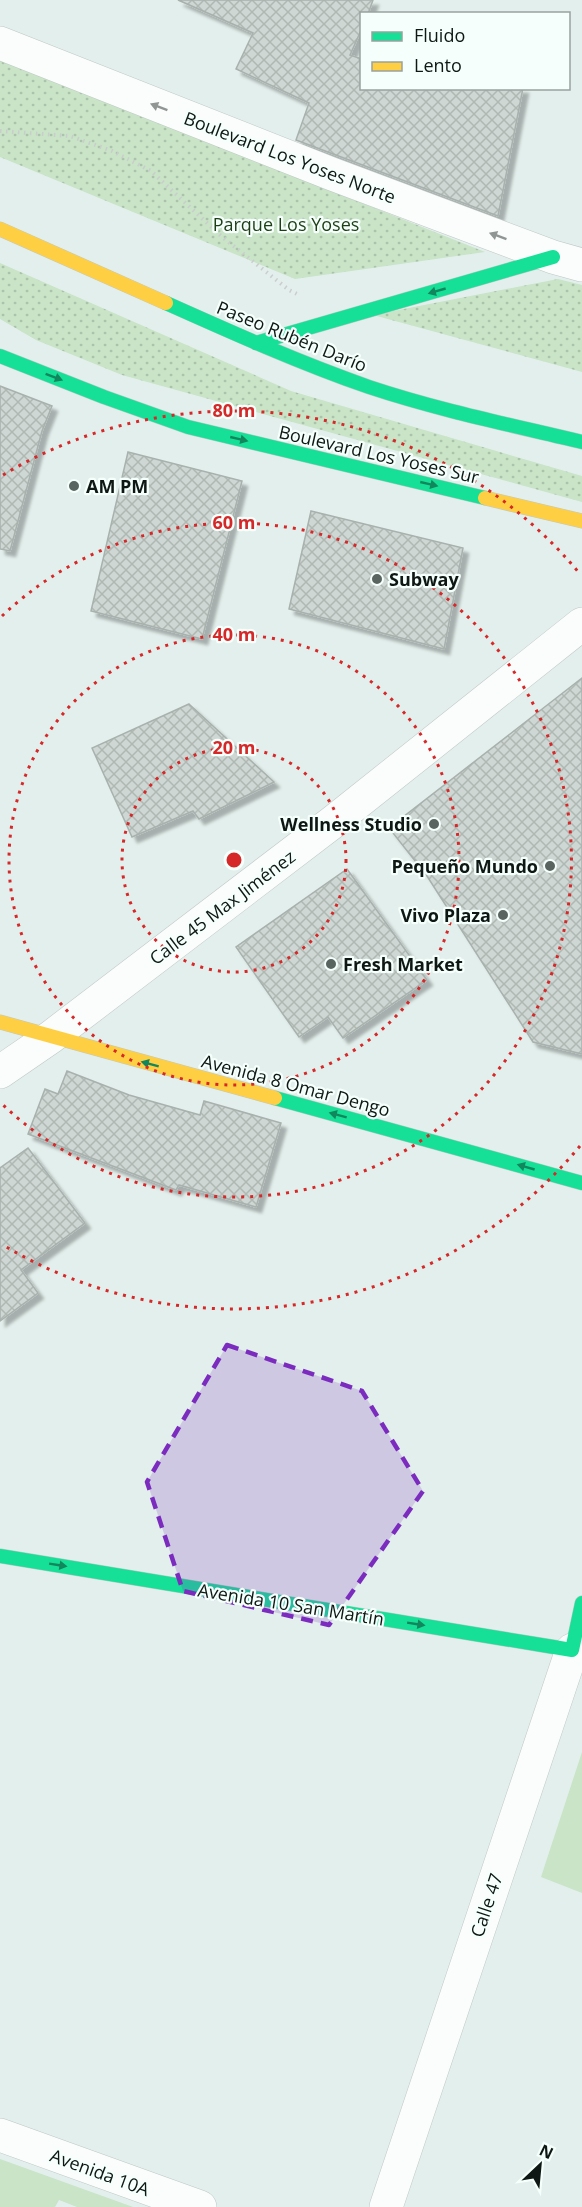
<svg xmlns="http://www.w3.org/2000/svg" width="582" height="2207" font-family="'Open Sans',sans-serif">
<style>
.grass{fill:url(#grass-dots)}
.garden{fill:#c9e4c7}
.building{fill:url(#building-cross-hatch);stroke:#a9b1ae;stroke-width:1.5;filter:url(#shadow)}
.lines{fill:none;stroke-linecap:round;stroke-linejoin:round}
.street-casing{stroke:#bfc8c6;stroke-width:34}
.fast-casing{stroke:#bfc8c6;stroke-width:15}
.slow-casing{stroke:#bfc8c6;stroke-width:15}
.path{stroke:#cacdcd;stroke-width:4;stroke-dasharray:1.5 4.5;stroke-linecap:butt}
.street{stroke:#fbfdfc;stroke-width:33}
.fast{stroke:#16e098;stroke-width:14}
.slow{stroke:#ffcf43;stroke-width:14}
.oneway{fill:#909694}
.oneway2{fill:#12865d}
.marked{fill:#7b2cbf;fill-opacity:0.2;stroke:#7b2cbf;stroke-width:4.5;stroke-dasharray:12 8;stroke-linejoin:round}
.ring{fill:none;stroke:#d62828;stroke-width:3;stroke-dasharray:3 6}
.poi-dot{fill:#596360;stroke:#f5fffc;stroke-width:2}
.labels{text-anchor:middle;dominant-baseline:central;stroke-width:4.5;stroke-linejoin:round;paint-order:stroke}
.street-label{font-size:18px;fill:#0e1714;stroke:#f5fffc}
.park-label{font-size:18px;fill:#1d3e12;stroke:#f5fffc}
.poi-label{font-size:18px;font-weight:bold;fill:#0e1714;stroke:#f5fffc;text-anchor:start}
.centre{fill:#d62828;stroke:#f5fffc;stroke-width:3}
.ring-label{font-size:18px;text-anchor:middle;font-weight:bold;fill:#d62828;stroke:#f5fffc;stroke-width:4.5;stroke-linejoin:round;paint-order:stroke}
</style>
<defs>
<pattern id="grass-dots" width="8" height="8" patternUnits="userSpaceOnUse" patternTransform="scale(1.5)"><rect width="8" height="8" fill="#c9e4c7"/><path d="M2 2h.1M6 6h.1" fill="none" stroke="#abc3aa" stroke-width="1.8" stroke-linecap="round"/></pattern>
<pattern id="building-cross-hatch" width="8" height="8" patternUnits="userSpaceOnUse" patternTransform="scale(1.5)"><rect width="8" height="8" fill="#ced7d3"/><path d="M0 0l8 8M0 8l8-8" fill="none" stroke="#b0b8b4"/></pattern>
<filter id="shadow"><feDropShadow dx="5.5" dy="5.5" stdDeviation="1.5" flood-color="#0004"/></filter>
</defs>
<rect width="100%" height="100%" fill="#e3efec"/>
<!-- grass -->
<g class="grass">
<path d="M0,59l485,193 -190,27 -295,-122z"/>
<path d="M0,263l291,128 291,85v26l-460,-127 -86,-35 -36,-21z"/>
<path d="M558,279l24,6v87l-209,-57z"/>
</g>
<!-- garden -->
<g class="garden">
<path d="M582,1752v141l-41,-16z"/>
<path d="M0,2159l133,48h-56l-18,-7 -4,7h-55z"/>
</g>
<!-- building -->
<g class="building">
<path d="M178,0h195l-5,14h-6v14l-12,27 12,4v29h161l-25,128 -202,-76 13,-37 -73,-34 17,-36z"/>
<path d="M0,386l52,20 -10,25 -32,120 -10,-2z"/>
<path d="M128,452l114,29 -40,158 -111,-28z"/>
<path d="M311,511l152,37 -19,101 -155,-40z"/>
<path d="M582,678v376l-49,-12 -106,-166 -38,-48z"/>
<path d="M189,704l85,78 -75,37 -6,-8 -61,26 -40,-89z"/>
<path d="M347,869l80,111 -84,58 -15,-21 -29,20 -63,-90z"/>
<path d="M67,1071l62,24 71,20 4,-14 77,22 -25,84 -77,-22 -3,5 -148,-56 17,-45 13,5z"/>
<path d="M28,1148l57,75 -64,47 17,23 -38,28v-153z"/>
</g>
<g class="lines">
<!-- street casing -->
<g class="street-casing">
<g id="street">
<path d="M0,43l332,131 221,83 29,8"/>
<path d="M0,1072l51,-35 282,-215 249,-198"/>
<path d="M0,2135l200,72"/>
<path d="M386,2207l186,-557h10"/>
</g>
</g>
<!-- fast casing -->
<g class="fast-casing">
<g id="fast">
<path d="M166,303c67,30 134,60 203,84 69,23 142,38 213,55"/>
<path d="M256,343l297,-86"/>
<path d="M0,356l104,41 84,30 297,71"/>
<path d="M275,1098l307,85"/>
<path d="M0,1556l572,94 10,-47"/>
</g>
</g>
<!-- slow casing -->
<g class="slow-casing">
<g id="slow">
<path d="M0,229l166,74"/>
<path d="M485,498l97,23"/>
<path d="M0,1022l275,76"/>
</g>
</g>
<!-- path -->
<path class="path" d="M0,131l70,5 42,15 39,20 70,65 68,54 8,4"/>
<!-- street -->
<use href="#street" class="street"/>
<!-- fast -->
<use href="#fast" class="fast"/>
<!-- slow -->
<use href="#slow" class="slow"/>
</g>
<!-- one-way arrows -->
<defs><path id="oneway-solid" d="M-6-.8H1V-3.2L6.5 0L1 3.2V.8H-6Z" transform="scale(1.5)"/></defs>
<g class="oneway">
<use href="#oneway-solid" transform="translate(159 107) rotate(-159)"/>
<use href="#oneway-solid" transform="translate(498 236) rotate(-160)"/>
</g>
<g class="oneway2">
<use href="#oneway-solid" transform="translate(437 291) rotate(164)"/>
<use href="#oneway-solid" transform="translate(54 377) rotate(21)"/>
<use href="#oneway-solid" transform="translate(239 439) rotate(13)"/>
<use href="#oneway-solid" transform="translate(429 484) rotate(13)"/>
<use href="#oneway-solid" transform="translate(150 1064) rotate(-165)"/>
<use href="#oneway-solid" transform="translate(338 1115) rotate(-165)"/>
<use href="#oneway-solid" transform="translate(526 1167) rotate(-164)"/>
<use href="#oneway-solid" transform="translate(58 1565) rotate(9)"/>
<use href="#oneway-solid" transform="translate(416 1624) rotate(9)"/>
</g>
<!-- marked area -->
<path class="marked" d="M227,1345l135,46 61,100 -94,134 -146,-34 -36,-109z"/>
<!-- distance rings -->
<g class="ring">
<circle cx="234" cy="860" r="112"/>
<circle cx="234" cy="860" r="225"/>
<path d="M2 616A337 337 0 1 1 2 1104"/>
<path d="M580 1146A449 449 0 0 1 3 1245M3 475A449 449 0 0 1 580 574"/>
</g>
<!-- markers -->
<g class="poi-dot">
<circle cx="74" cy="486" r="6"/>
<circle cx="377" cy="579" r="6"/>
<circle cx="434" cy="824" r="6"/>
<circle cx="550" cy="866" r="6"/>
<circle cx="503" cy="915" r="6"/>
<circle cx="331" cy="964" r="6"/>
</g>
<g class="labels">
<!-- street labels -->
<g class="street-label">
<text transform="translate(290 157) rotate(21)">Boulevard Los Yoses Norte</text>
<text transform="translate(292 336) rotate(22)">Paseo Rubén Darío</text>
<text transform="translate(379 454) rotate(13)">Boulevard Los Yoses Sur</text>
<text transform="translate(222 907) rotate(-37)">Calle 45 Max Jiménez</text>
<text transform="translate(296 1085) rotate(15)">Avenida 8 Omar Dengo</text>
<text transform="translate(291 1604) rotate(9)">Avenida 10 San Martín</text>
<text transform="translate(486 1905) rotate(-72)">Calle 47</text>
<text transform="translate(100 2172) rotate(20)">Avenida 10A</text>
</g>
<!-- park labels -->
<g class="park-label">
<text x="286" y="224">Parque Los Yoses</text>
</g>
<!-- poi labels -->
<g class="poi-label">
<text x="86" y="486">AM PM</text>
<text x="389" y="579">Subway</text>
<text x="422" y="824" text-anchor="end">Wellness Studio</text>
<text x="538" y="866" text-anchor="end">Pequeño Mundo</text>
<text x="491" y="915" text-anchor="end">Vivo Plaza</text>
<text x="343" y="964">Fresh Market</text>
</g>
</g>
<circle cx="234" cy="860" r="9" class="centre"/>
<g class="ring-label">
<text x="234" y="417">80 m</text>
<text x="234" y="529">60 m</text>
<text x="234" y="641">40 m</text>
<text x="234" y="754">20 m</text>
</g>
<!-- legend -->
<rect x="360" y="12" width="210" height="78" fill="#f5fffc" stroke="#99a29f" stroke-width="1.5"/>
<rect x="372" y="32" width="30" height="9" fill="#16e098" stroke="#99a29f" stroke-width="1.5"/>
<text x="414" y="42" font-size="18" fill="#0e1714">Fluido</text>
<rect x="372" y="62" width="30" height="9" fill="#ffcf43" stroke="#99a29f" stroke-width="1.5"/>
<text x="414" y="72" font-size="18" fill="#0e1714">Lento</text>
<!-- north arrow -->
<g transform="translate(540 2165) rotate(26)" stroke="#f5fffc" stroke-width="4.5" paint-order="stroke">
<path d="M0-4.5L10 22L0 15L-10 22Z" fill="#0e1714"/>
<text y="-9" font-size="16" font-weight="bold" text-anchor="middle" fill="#0e1714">N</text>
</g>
</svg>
